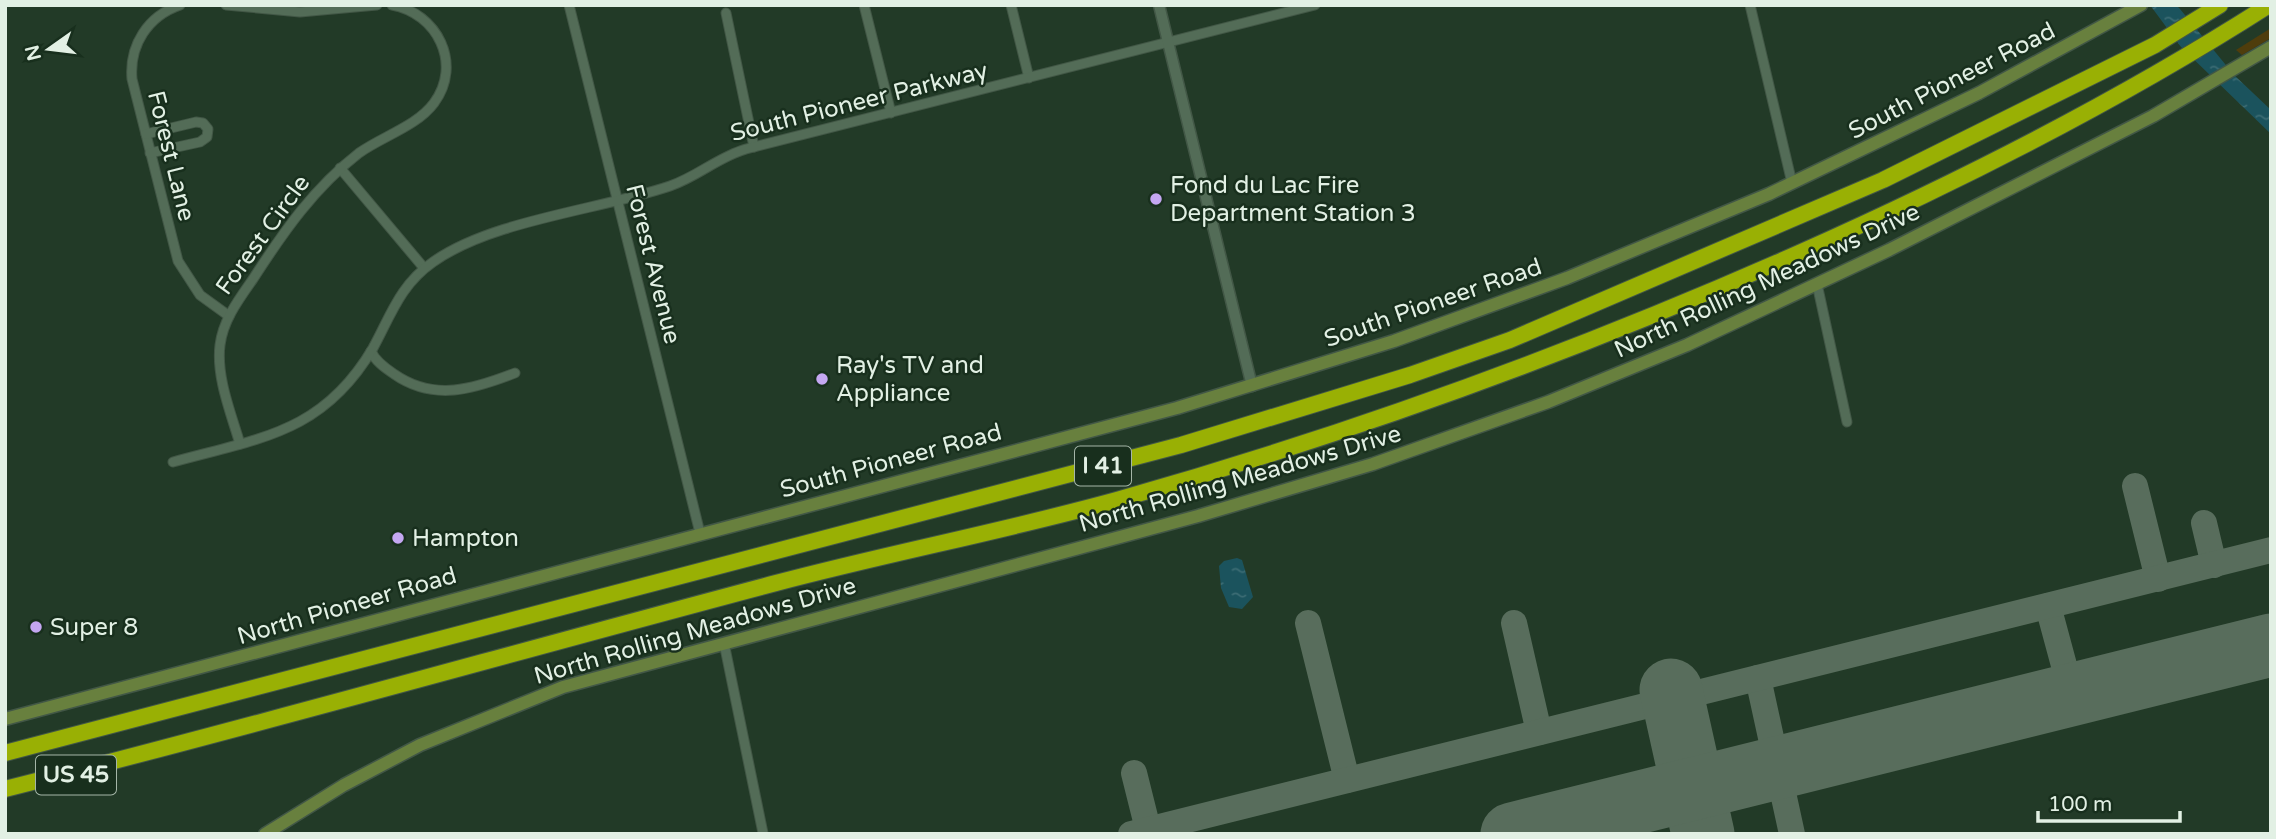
<svg xmlns="http://www.w3.org/2000/svg" width="2276" height="839" font-family="'Varela Round',sans-serif">
<style>
.green{fill:#4f3d0c}
.water{fill:url(#water-ripples)}
.lines{fill:none;stroke-linecap:round;stroke-linejoin:round}
.taxiway{stroke:#586d5c;stroke-width:26}
.runway{stroke:#586d5c;stroke-width:63}
.minor-casing{stroke:#425746;stroke-width:11}
.tertiary-casing{stroke:#425746;stroke-width:13}
.secondary-casing{stroke:#425746;stroke-width:15}
.motorway-casing{stroke:#425746;stroke-width:18}
.minor{stroke:#536c57;stroke-width:9}
.tertiary{stroke:#536c57;stroke-width:10}
.secondary{stroke:#68803e;stroke-width:12}
.motorway{stroke:#99b004;stroke-width:16}
.poi-dot{fill:#c4a7f1;stroke:#182f1d;stroke-width:2.5}
.labels{text-anchor:middle;dominant-baseline:central;stroke-width:5;stroke-linejoin:round;paint-order:stroke}
.shield{fill:#182f1d;stroke:#a5b6a8;stroke-width:2}
.shield-label{font-size:23px;font-weight:bold;fill:#e2f0e4}
.street-label{font-size:24px;fill:#e2f0e4;stroke:#182f1d}
.poi-label{font-size:24px;fill:#e2f0e4;stroke:#182f1d;text-anchor:start}
</style>
<defs>
<pattern id="water-ripples" width="26" height="14" patternUnits="userSpaceOnUse" patternTransform="scale(1.75)"><rect width="26" height="14" fill="#1b535d"/><path d="M2 4q2-2 4 0t4 0M15 11q2-2 4 0t4 0" fill="none" stroke="#3c6c74"/></pattern>
</defs>
<rect width="100%" height="100%" fill="#223a27"/>
<!-- green -->
<path class="green" d="M2271,28v10l-29,17 -6,-5z"/>
<!-- water -->
<g class="water">
<path d="M2150,5h26l4,4 54,66 37,35v24l-90,-87z"/>
<path d="M1237,558l5,2 11,37 -11,12 -13,-2 -8,-19 -2,-22 5,-5z"/>
</g>
<g class="lines">
<!-- taxiway -->
<g class="taxiway">
<path d="M2135,486l23,93"/>
<path d="M2204,523l10,42"/>
<path d="M2048,606l24,89"/>
<path d="M1308,623l39,157"/>
<path d="M1514,623l25,109"/>
<path d="M1758,678l34,156"/>
<path d="M1134,773l14,56"/>
<path d="M1131,834l1140,-284"/>
</g>
<!-- runway -->
<g class="runway">
<path d="M1671,690l32,144"/>
<path d="M1512,834l759,-189"/>
</g>
<!-- minor casing -->
<g class="minor-casing">
<g id="minor">
<path d="M180,5c-32,11 -51,40 -48,74l46,182 22,34 29,21"/>
<path d="M226,5l74,7 77,-7"/>
<path d="M569,5l131,528"/>
<path d="M864,5l27,108"/>
<path d="M1011,5l18,73"/>
<path d="M1750,5l42,178"/>
<path d="M726,13l28,134"/>
<path d="M146,134l50,-12 7,1 5,6 -1,8 -7,5 -50,11"/>
<path d="M340,168l84,100"/>
<path d="M1817,284l30,138"/>
<path d="M371,351c4,10 14,17 23,23 40,28 80,15 121,-1"/>
<path d="M240,444c-9,-31 -24,-67 -20,-99 3,-25 19,-46 33,-66 31,-48 61,-91 106,-126 24,-17 58,-27 75,-50 29,-39 3,-90 -42,-98"/>
<path d="M173,462c87,-24 150,-29 200,-114 18,-33 27,-63 60,-86 59,-42 166,-52 237,-76 27,-9 48,-29 76,-37l569,-144"/>
<path d="M724,643l39,190"/>
</g>
</g>
<!-- tertiary casing -->
<g class="tertiary-casing">
<path id="tertiary" d="M1159,5l93,381"/>
</g>
<!-- secondary casing -->
<g class="secondary-casing">
<g id="secondary">
<path d="M5,719l1172,-311 217,-67 173,-63 202,-84 210,-101 162,-88"/>
<path d="M265,834l79,-49 76,-40 143,-58 635,-171 175,-52 175,-62 139,-57 202,-95 264,-134 118,-69"/>
</g>
</g>
<!-- motorway casing -->
<g class="motorway-casing">
<g id="motorway">
<path d="M5,753l1176,-308 229,-70 100,-35 373,-160 272,-135 65,-40"/>
<path d="M5,789c258,-65 514,-138 771,-206 113,-30 229,-52 341,-83 233,-66 461,-149 682,-247 162,-72 320,-152 470,-248"/>
</g>
</g>
<!-- minor -->
<use href="#minor" class="minor"/>
<!-- tertiary -->
<use href="#tertiary" class="tertiary"/>
<!-- secondary -->
<use href="#secondary" class="secondary"/>
<!-- motorway -->
<use href="#motorway" class="motorway"/>
</g>
<!-- markers -->
<g class="poi-dot">
<circle cx="1156" cy="199" r="7"/>
<circle cx="822" cy="379" r="7"/>
<circle cx="398" cy="538" r="7"/>
<circle cx="36" cy="627" r="7"/>
</g>
<g class="labels">
<!-- shield labels -->
<g class="shield">
<rect x="1075" y="446.5" width="56" height="39" rx="5"/>
<rect x="36" y="755.5" width="80" height="39" rx="5"/>
</g>
<g class="shield-label">
<text x="1103" y="466">I 41</text>
<text x="76" y="775">US 45</text>
</g>
<!-- street labels -->
<g class="street-label">
<text transform="translate(1952 81) rotate(-27)">South Pioneer Road</text>
<text transform="translate(859 102) rotate(-14)">South Pioneer Parkway</text>
<text transform="translate(171 156) rotate(76)">Forest Lane</text>
<text transform="translate(263 235) rotate(-54)">Forest Circle</text>
<text transform="translate(653 264) rotate(76)">Forest Avenue</text>
<text transform="translate(1767 281) rotate(-25)">North Rolling Meadows Drive</text>
<text transform="translate(1433 303) rotate(-19)">South Pioneer Road</text>
<text transform="translate(891 461) rotate(-15)">South Pioneer Road</text>
<text transform="translate(1240 479) rotate(-16)">North Rolling Meadows Drive</text>
<text transform="translate(347 606) rotate(-16)">North Pioneer Road</text>
<text transform="translate(695 631) rotate(-16)">North Rolling Meadows Drive</text>
</g>
<!-- poi labels -->
<g class="poi-label">
<text x="1170" y="185">Fond du Lac Fire<tspan x="1170" dy="28">Department Station 3</tspan></text>
<text x="836" y="365">Ray's TV and<tspan x="836" dy="28">Appliance</tspan></text>
<text x="412" y="538">Hampton</text>
<text x="50" y="627">Super 8</text>
</g>
</g>
<!-- border -->
<rect width="2276" height="839" fill="none" stroke="#e2f0e4" stroke-width="14"/>
<!-- north arrow -->
<g transform="translate(49 49) rotate(256)" stroke="#182f1d" stroke-width="5" paint-order="stroke">
<path d="M0-5L12 26L0 18L-12 26Z" fill="#e2f0e4"/>
<text y="-10" font-size="19" font-weight="bold" text-anchor="middle" fill="#e2f0e4">N</text>
</g>
<!-- scale -->
<path d="M2038 811v10h142v-10" fill="none" stroke="#e2f0e4" stroke-width="3.5"/>
<text x="2048" y="811" font-size="21" fill="#e2f0e4" stroke="#182f1d" stroke-width="5" paint-order="stroke">100 m</text>
</svg>
